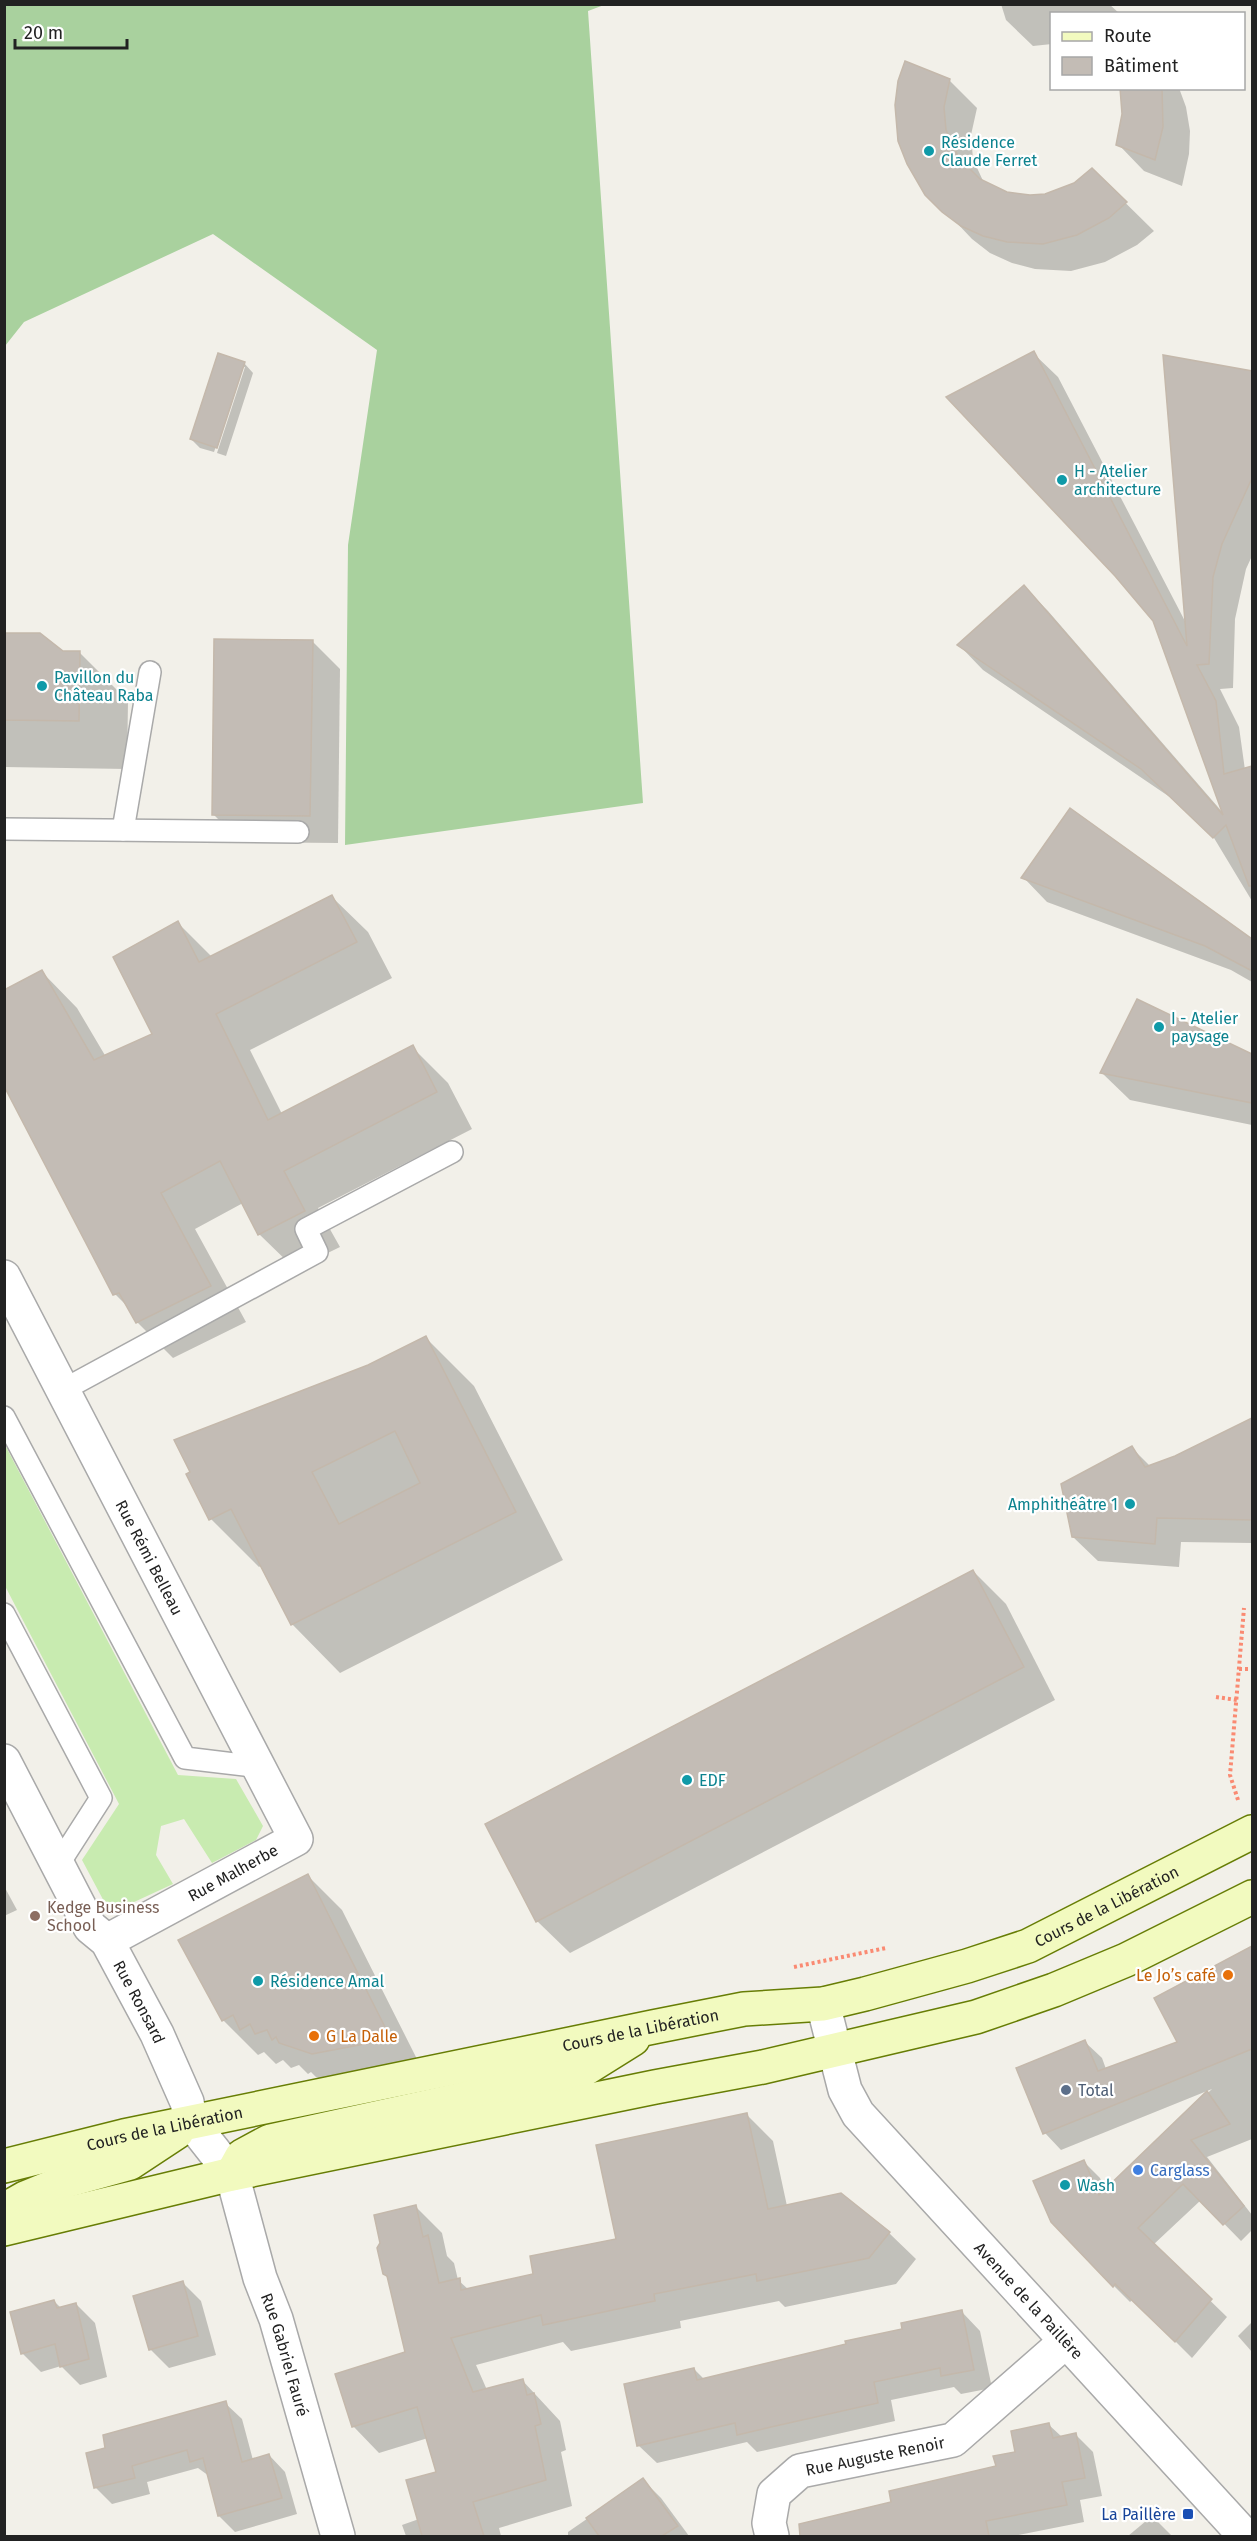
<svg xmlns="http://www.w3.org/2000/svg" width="1257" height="2541" font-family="'Fira Sans',sans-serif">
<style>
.grass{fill:#c8ebb0}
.forest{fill:#a9d19e}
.shadow{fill:#0003}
.building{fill:#c3bcb5;stroke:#c4b8ab;stroke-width:1.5;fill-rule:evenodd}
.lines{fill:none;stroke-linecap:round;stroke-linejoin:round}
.service-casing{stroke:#a9a9a9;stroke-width:24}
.minor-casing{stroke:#a9a9a9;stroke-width:36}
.secondary-casing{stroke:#677d05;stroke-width:36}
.path{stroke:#fa8a72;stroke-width:4;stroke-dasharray:3 3;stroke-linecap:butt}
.service{stroke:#fff;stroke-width:21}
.minor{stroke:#fff;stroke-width:33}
.secondary{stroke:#f2fabf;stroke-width:33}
.culture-dot{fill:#0f9aa8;stroke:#fff;stroke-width:2}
.education-dot{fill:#8d6e63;stroke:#fff;stroke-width:2}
.food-dot{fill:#e8710a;stroke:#fff;stroke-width:2}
.service-dot{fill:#5c6f8a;stroke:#fff;stroke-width:2}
.shop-dot{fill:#3f7fe0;stroke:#fff;stroke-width:2}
.transit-dot{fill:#1a4fb4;stroke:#fff;stroke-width:2}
.labels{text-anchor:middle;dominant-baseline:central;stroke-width:4.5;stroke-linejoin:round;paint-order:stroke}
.culture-label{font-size:16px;fill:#0d838f;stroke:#fff;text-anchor:start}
.street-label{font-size:16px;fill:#222;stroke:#fff}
.education-label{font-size:16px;fill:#785e54;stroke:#fff;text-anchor:start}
.food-label{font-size:16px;fill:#c56008;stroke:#fff;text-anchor:end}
.service-label{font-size:16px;fill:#4e5e75;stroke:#fff;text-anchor:start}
.shop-label{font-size:16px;fill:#366cbe;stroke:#fff;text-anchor:start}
.transit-label{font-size:16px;fill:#164399;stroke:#fff;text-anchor:end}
</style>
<rect width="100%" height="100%" fill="#f2f0e9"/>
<!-- grass -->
<path class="grass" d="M5,1445l173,330 58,4 27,47 -7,14 -44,23 -28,-44 -23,7 -5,29 17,29 -54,25 -12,-2 -25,-47 37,-56 -114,-218z"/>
<!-- forest -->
<path class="forest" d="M5,4l599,1 -16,6 55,792 -298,42 3,-300 29,-195 -164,-116 -189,88 -19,24z"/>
<!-- shadow -->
<g class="shadow">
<path d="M1001,4h108l11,10h-68v30l-19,2 -27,-26z"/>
<path d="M949,80l28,28 -6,27 2,24 11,24 23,11 23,3 16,-2 28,-11 18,-14 62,61 -17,14 -32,17 -34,9 -36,-2 -23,-6 -22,-10 -18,-14 -52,-55z"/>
<path d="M1122,88h57l7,19 4,24 -1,23 -7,32 -38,-15 -26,-27 6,-30z"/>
<path d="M1033,353l25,24 129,248 -22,-268 87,16v183l-6,13 -11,50 -2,69 -13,1 19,38 6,43 7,-2v133l-38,-63 -34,-34 -197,-134 -24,-25 65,-58 24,24 176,203 -70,-194z"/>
<path d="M244,363l9,10 -27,83 -9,-3 28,-86h-3l-28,85 -14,-4 -9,-9z"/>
<path d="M4,635l59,17 17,1 48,48 -1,68 -123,-2z"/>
<path d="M312,641l28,28 -2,174 -97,-1 -28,-28z"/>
<path d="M1070,810l182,131v41l-21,-12 -184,-68 -24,-25z"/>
<path d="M332,897l36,35 24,46 -142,72 32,64 130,-67 36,36 24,46 -154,79 22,39 -45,22 -36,-35 -16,-31 -48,26 51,93 -73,36 -36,-36 -7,-13 -15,-15 -73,-322 35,36 29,49 48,-22 24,-112 34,34z"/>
<path d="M1230,1045l22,23v57l-122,-25 -28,-27z"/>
<path d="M426,1338l48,48 89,174 -223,113 -48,-49 -30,-59 -3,2 -48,-48 -19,-47 177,-105z"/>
<path d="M1252,1417v126l-71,-1 -2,25 -81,-6 -25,-24 59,-89 19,19 24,-9 71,-35z"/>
<path d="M973,1571l33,33 49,96 -485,253 -33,-32z"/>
<path d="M308,1876l34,34 82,163 -76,15 -32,-11 -5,-5 -3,2 -9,-9 -8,3 -8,-8 -7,4 -12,-12 -6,3 -35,-35z"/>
<path d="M4,1886l13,24 -13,6z"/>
<path d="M1252,1947v192l-45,18 45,58v15l-11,11 -40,-41 -48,45 74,72 -35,41 -59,-59 -3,3 -16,-16 -31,-125 17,17 5,13 107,-102 -151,61 -16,-17 40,-91 17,16 4,11 73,-27 -23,-44z"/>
<path d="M747,2115l26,26 14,65 102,27 27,26 -20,25 -111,23 -6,-6 -99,20 1,7 -110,23 -8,-9 -87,23 11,25 35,-10 38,41 6,29 -5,2 11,54 -73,22 2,8h-95l-4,-11 17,-6 18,-46 -9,-35 -49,15 -26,-27 54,-72 -18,-75 -5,-5 32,-67 26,26 5,23 7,7 4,17 11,10 66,-15 83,-35z"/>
<path d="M182,2282l19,19 15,54 -47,13 -19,-19z"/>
<path d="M54,2301l7,7 15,-4 19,19 12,54 -27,8 -19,-19 -20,6 -19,-19z"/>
<path d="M962,2312l18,19 12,57 -31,6 -7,-7 -63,13 4,21 -138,31 -10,-10 -90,21 -19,-18 56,-76 10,10 200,-49z"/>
<path d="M1252,2322v30l-14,-16z"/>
<path d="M225,2403l17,16 11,41 16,-5 16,17 12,42 -62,18 -16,-16 -10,-40 -11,-8 -51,14 3,12 -38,10 -16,-16 11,-39z"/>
<path d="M1048,2424l14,13 13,-3 18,18 9,44 -22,4 4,22 -70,14h-205l-2,-12 86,-21 104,-36z"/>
<path d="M643,2480l18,18 28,38h-121v-4z"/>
<path d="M1152,2516l20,20h-44z"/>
</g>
<!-- building -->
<g class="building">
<path d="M905,61l45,18 -6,28 2,23 13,28 21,21 27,13 23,3 15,-1 29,-11 18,-15 35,34 -18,16 -32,17 -34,9 -36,-2 -24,-6 -22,-10 -19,-14 -17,-17 -18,-31 -9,-23 -3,-36 3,-24z"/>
<path d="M1120,88h42l1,39 -8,33 -39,-15 6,-31z"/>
<path d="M1034,351l153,295 -24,-291 89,16v107l-30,66 -9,33 -4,87 -12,1 19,36 8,73 28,-8v120h-3l-23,-61 -13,13 -72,-69 -184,-124 67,-60 199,230 -70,-194 -38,-45 -169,-179z"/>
<path d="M218,353l27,9 -28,86 -27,-9z"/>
<path d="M4,633h36l23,18h17l-1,70 -75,-1z"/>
<path d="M214,639l99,1 -3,176 -98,-1z"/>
<path d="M1070,808l182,131v32l-47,-25 -184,-68z"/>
<path d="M332,895l25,47 -141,72 52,106 145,-75 24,47 -153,79 21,40 -47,24 -38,-74 -59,32 50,93 -75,37 -17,-30 -6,2 -109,-209v-96l38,-20 52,90 58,-26 -39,-77 65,-36 21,41z"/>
<path d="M1137,999l115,55v49l-152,-30z"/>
<path d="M426,1336l90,176 -225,113 -60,-116 -22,11 -23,-46 4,-2 -16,-32 194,-75zM395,1431l25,52 -81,41 -27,-52z"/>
<path d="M1252,1418v102l-95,-2 -2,26 -83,-7 -11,-53 71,-38 13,21 30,-11z"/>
<path d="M973,1570l51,97 -488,255 -51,-98z"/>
<path d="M308,1874l83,165 -79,15 -33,-11 -3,-6 -4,3 -5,-10 -12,4 -5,-10 -10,6 -7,-15 -11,6 -44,-81z"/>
<path d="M1252,1946v103l-209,85 -27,-66 69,-28 13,31 79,-29 -23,-44z"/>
<path d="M1207,2091l23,33 -39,16 53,66 -21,19 -40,-41 -45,44 74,71 -37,43 -60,-58 -2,3 -62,-65 -18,-41 51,-21 15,35z"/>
<path d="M747,2113l21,96 73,-16 49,39 -21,26 -112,23 -1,-7 -102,20 1,7 -112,24 -2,-10 -90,23 22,54 50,-13 4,16 7,-2 7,31 -6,2 11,54 -73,22 11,34h-62l-16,-56 30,-8 -19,-65 -65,20 -17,-53 70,-22 -18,-76 -4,-2 -6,-26 3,-5 -6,-28 42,-10 7,32 5,-2 11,48 21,-5 1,12 72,-16 -3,-18 86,-17 -20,-94z"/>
<path d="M183,2281l15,55 -49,14 -16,-54z"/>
<path d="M54,2300l3,8 19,-5 13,56 -29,8 -5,-23 -34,10 -11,-42z"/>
<path d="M962,2310l12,60 -33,6 -1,-8 -66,14 4,21 -107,24 -34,8 -2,-12 -98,23 -13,-62 70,-16 3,12 149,-36 -1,-3 57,-12 -1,-6z"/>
<path d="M226,2401l16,61 27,-8 13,44 -64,18 -15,-58 -13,4 -3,-12 -55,16 3,12 -41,10 -8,-35 19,-5 -2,-13z"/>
<path d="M1049,2423l4,15 23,-5 9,45 -23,4 5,23 -81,16 3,15h-189l-1,-12 92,-22 -2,-11 107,-25 -3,-10 22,-4 -4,-21z"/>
<path d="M643,2478l35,48 -16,10h-63l-13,-18z"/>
</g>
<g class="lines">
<!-- service casing -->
<g class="service-casing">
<g id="service">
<path d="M4,829l294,3"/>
<path d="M123,830l27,-158"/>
<path d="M63,1390l254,-138 -11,-23 146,-77"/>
<path d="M4,1417l181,341 75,9"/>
<path d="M4,1614l97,184 -43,67"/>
</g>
</g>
<!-- minor casing -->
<g class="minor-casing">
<g id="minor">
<path id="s1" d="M4,1277l292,562 -189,102"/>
<path id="s2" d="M4,1761l86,166 17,14 50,93 30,68 4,20 41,52 28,104 16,41 62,217"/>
<path id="s3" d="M823,2004l22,86 13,24 387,422"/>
<path id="s4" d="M772,2536l-3,-13 5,-29 26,-23 153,-31 112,-98"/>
</g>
</g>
<!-- secondary casing -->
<g class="secondary-casing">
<g id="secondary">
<path id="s5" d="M4,2166l120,-30 529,-109 91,-18 79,-5 42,-10 102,-28 61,-20 224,-114"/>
<path d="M232,2174l10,-18 28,-15 307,-67 56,-35"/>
<path d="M4,2210l21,-12 44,-18 61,-17 47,-31"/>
<path d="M4,2229l228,-55 423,-87 108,-20 213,-50 78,-27 72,-30 126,-63"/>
</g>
</g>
<!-- path -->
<g class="path">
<path d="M1239,1669h13"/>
<path d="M1216,1697l21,3"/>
<path d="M1238,1800l-8,-25 14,-167"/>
<path d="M794,1967l92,-19"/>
</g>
<!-- service -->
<use href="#service" class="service"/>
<!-- minor -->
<use href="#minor" class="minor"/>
<!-- secondary -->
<use href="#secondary" class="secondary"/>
</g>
<!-- markers -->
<g class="culture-dot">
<circle cx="929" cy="151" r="6"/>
<circle cx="1062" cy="480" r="6"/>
<circle cx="42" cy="686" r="6"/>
<circle cx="1159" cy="1027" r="6"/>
<circle cx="1130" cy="1504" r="6"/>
<circle cx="687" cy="1780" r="6"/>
<circle cx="258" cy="1981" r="6"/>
<circle cx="1065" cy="2185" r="6"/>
</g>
<circle class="education-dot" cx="35" cy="1916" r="6"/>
<g class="food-dot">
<circle cx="1228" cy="1975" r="6"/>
<circle cx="314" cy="2036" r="6"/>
</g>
<circle class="service-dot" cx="1066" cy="2090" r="6"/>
<circle class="shop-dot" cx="1138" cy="2170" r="6"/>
<rect class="transit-dot" x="1182" y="2508" width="12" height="12" rx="3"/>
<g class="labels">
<!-- culture labels -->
<g class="culture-label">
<text x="941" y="142">Résidence<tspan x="941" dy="18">Claude Ferret</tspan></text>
<text x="1074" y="471">H - Atelier<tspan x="1074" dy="18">architecture</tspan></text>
<text x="54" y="677">Pavillon du<tspan x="54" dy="18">Château Raba</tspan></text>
<text x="1171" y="1018">I - Atelier<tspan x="1171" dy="18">paysage</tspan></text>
<text x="1118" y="1504" text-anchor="end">Amphithéâtre 1</text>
<text x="699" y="1780">EDF</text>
<text x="270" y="1981">Résidence Amal</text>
<text x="1077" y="2185">Wash</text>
</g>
<!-- street labels -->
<g class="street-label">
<text stroke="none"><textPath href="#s1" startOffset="316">Rue Rémi Belleau</textPath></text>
<text transform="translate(233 1873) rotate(-29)">Rue Malherbe</text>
<text stroke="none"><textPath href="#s5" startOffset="1137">Cours de la Libération</textPath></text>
<text stroke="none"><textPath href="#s2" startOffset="278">Rue Ronsard</textPath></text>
<text stroke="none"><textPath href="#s5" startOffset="651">Cours de la Libération</textPath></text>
<text stroke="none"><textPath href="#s5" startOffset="165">Cours de la Libération</textPath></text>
<text stroke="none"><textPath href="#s3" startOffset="369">Avenue de la Paillère</textPath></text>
<text stroke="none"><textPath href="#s2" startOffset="664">Rue Gabriel Fauré</textPath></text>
<text stroke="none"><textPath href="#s4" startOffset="154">Rue Auguste Renoir</textPath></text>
</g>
<!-- education labels -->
<g class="education-label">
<text x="47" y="1907">Kedge Business<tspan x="47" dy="18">School</tspan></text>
</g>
<!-- food labels -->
<g class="food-label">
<text x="1216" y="1975">Le Jo’s café</text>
<text x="326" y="2036" text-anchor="start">G La Dalle</text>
</g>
<!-- service labels -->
<g class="service-label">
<text x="1078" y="2090">Total</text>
</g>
<!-- shop labels -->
<g class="shop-label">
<text x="1150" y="2170">Carglass</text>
</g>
<!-- transit labels -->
<g class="transit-label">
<text x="1176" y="2514">La Paillère</text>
</g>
</g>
<!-- border -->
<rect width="1257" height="2541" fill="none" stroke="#222222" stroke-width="12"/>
<!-- legend -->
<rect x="1050" y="12" width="195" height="78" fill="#ffffff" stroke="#a7a7a7" stroke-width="1.5"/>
<rect x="1062" y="32" width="30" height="9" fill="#f2fabf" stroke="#a7a7a7" stroke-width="1.5"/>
<text x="1104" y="42" font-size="18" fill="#222222">Route</text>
<rect x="1062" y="57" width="30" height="18" fill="#c3bcb5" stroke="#a7a7a7" stroke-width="1.5"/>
<text x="1104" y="72" font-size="18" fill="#222222">Bâtiment</text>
<!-- scale -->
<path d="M15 39v9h112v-9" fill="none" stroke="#222222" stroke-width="3"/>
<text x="24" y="39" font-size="18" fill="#222222" stroke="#ffffff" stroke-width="4.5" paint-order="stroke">20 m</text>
</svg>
